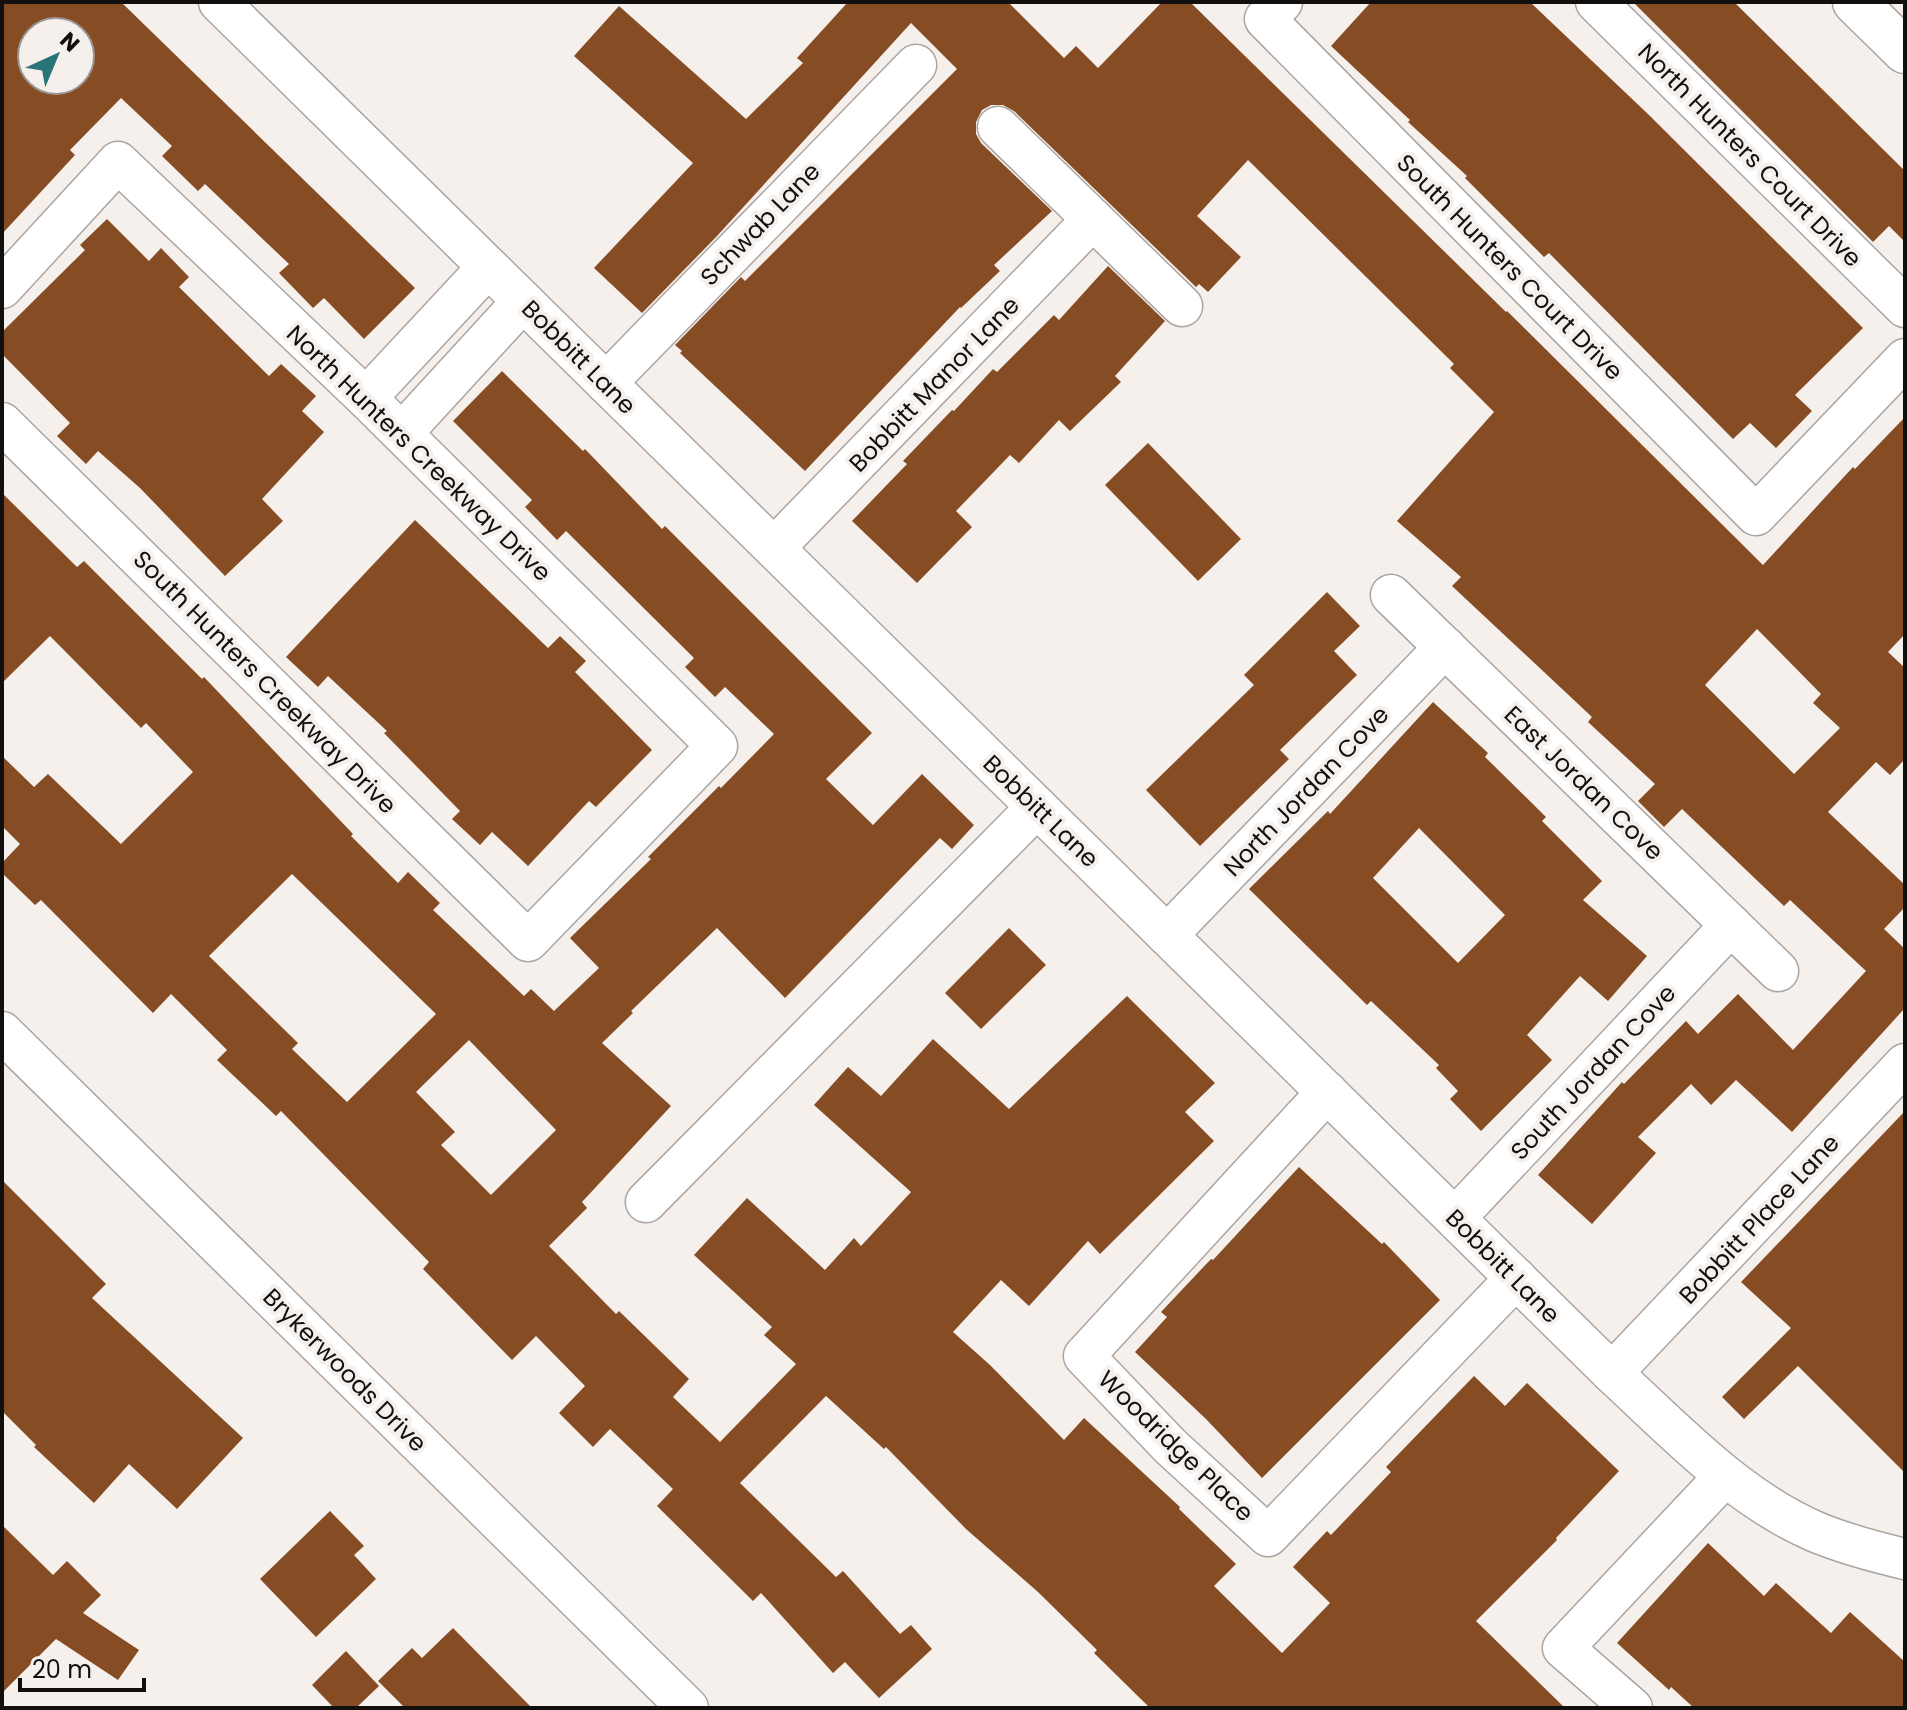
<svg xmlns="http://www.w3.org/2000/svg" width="1907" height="1710" font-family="Poppins,sans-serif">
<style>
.building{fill:#864c23;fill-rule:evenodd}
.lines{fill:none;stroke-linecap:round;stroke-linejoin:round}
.street-casing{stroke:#aba5a2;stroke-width:43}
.secondary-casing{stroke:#aba5a2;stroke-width:47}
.street{stroke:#fff;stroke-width:40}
.secondary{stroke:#fff;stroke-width:44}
.labels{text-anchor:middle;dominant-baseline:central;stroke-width:8;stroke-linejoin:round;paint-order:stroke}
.street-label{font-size:24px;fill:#12100f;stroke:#f6f0ed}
</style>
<rect width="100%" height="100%" fill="#f6f0ed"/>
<!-- building -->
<g class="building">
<path d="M2,2h119l294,286 -51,51 -40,-41 -11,10 -34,-35 10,-9 -84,-80 -7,7 -36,-35 10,-10 -51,-48 -51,52 5,5 -73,79zM32,32h48v48h-48z"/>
<path d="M848,2h160l56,56 12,-12 22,22 64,-66h28l316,310 1,-1 256,254 90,-98 2,2 50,-52v217l-17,18 17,16v91l-15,16 -14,-13 -48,50 77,73v22l-21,22 21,20v59l-113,124 -56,-52 -25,25 -20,-21 -53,53 18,16 -64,71 -54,-49 84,-93 2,2 62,-63 12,13 40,-40 55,56 73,-79 -76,-71 -6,6 -102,-97 -18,18 -26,-26 17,-17 -67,-62 4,-5 -140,-131 9,-9 -64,-56 97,-109 -44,-44 4,-4 -206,-204 -51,56 44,41 -33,35 -9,-8 -3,3 -182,-176 -11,-6h-12l-9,5 -6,12v12l5,9 71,68 -58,54 6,6 -39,37 -1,-1 -155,164 -125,-118 2,-2 -7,-6 66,-68 4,4 212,-212 -46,-46 -194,213 -75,77 -48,-45 99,-105 -119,-107 45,-50 127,113 57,-56 -6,-5zM1757,629l64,65 -8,9 27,25 -46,46 -89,-89z"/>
<path d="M1371,2h159l119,113 214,213 -68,67 17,16 -36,37 -26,-25 -17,16 -184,-186 -5,4 -79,-79 2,-2 -59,-54 2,-2 -79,-74z"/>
<path d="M1633,2h101l171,169v71l-16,-16 -16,16z"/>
<path d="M107,219l42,42 12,-13 28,29 -10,10 90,89 12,-12 35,32 -14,15 22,21 -62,67 21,22 -58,55 -85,-88 -42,-37 -12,13 -29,-28 13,-13 -68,-69v-22l83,-82 -5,-5z"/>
<path d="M1108,266l57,55 -50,55 6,6 -51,49 -11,-11 -40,43 -9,-8 -54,56 16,16 -55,56 -65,-62 55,-57 -4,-3 49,-51 2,1 39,-42 4,3 57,-57 5,5z"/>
<path d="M502,371l81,80 2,-2 77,80 3,-3 207,207 -46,46 47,46 49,-51 52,51 -22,24 -12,-11 -155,160 -68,-70 -86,83 2,2 -31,30 69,63 -89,96 5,6 -38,38 67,68 3,-3 70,68 -16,18 47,45 76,-78 -32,-29 8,-8 -78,-72 53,-57 78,72 29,-32 7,8 50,-54 -97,-87 34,-38 33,29 52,-57 76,70 118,-113 88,87 -30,29 29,29 -114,113 -12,-13 -59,65 -28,-26 -48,52 37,33 74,75 20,-22 96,89 -1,2 57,55 -22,22 68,67 48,-50 -37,-36 34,-36 4,4 60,-63 -5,-5 88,-91 31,30 22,-23 92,88 -63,67 1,2 -81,81 89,87h-415l-56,-55 3,-3 -59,-58 -72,-63 -80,-82 -2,2 -58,-53 -86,87 96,94 7,-6 57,63 11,-9 21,24 -53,49 -34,-36 -12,11 -72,-80 -8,8 -96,-95 16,-17 -63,-60 -17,18 -34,-34 26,-27 -49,-50 -24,24 -89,-91 6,-7 -148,-151 -5,5 -59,-56 10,-10 -56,-56 -18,19 -112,-113 -6,5 -33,-32v-10l18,-19 -18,-18v-70l32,31 14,-13 73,70 72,-72 -47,-49 -5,5 -91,-92 -48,47v-190l75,74 7,-6 118,118 2,-2 149,157 -2,2 47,47 10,-11 32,31 -7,7 91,86 7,-7 23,22 45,-43 -29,-30 81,-79 -3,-2 71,-71 2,2 53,-54 -49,-47 -10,10 -30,-30 9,-9 -128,-127 -9,9 -32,-33 7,-7 -79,-79zM292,874l144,140 -89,88 -55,-53 6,-6 -89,-87zM469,1040l87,90 -65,65 -50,-50 14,-13 -39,-40z"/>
<path d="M1148,443l93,96 -43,42 -93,-96z"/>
<path d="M415,520l133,128 12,-12 26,25 -11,11 77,78 -56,57 -7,-6 -61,65 -36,-34 -12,13 -28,-26 8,-8 -76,-78 3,-2 -59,-55 -10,11 -32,-30z"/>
<path d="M1327,592l33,34 -26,25 23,24 -77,75 9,9 -89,87 -54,-56 108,-105 -10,-10z"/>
<path d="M1433,702l55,51 -3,4 61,60 -4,4 60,60 -19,19 64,56 -39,45 -28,-25 -53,59 25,25 -71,71 -31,-32 8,-8 -22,-23 3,-3 -68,-64 -4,4 -118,-116 79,-78 2,3zM1419,828l86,87 -47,48 -85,-85z"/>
<path d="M1009,928l37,37 -65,64 -36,-36z"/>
<path d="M1905,1111v362l-107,-107 -54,53 -22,-22 69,-69 -50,-46z"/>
<path d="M1299,1167l83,77 2,-2 56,58 -178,178 -56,-59 -71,-67 32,-35 -6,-5 50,-53 2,1z"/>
<path d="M2,1180l104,104 -14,14 151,140 -66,71 -48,-45 -35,39 -60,-56 2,-2 -34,-34z"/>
<path d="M330,1511l34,35 -10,9 22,24 -60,58 -56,-58z"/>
<path d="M2,1525l51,50 14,-14 34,34 -18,18 56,37 -21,30 -62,-41 -54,54z"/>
<path d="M1708,1543l56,53 12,-13 55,50 19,-21 55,50v46h-211l-23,-21 -2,3 -52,-47z"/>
<path d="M453,1628l79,80h-127l-27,-27 34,-33 10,10z"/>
<path d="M346,1651l33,35 -23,22h-22l-22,-23z"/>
</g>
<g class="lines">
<!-- street casing -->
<g class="street-casing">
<g id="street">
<path d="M219,2l1393,1371c63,58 125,125 204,159 29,12 59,20 89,27"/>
<path d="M1282,2l-17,17 491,496 149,-156"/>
<path d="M1596,2l309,305"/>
<path d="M998,127l184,179"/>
<path d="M2,288l116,-126 248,236 351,348 -189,195 -526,-518"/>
<path d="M606,383l310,-318"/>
<path d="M366,398l122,-131"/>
<path d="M402,433l121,-132"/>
<path d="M774,548l319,-329"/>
<path d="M1391,595l387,376"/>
<path d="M1167,935l278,-288"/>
<path d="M2,1032l686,676"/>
<path d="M1327,1092l-243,264 86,90 98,90 248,-258"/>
<path d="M646,1202l391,-395"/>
<path d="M1455,1218l276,-293"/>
<path d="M1612,1373l293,-309"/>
<path d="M1632,1708l-69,-60 162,-172"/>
</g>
</g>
<!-- secondary casing -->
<g class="secondary-casing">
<path id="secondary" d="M1855,2l50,49"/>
</g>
<!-- street -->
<use href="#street" class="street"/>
<!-- secondary -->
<use href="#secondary" class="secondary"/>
</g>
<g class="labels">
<!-- street labels -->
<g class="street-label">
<text transform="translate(1750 155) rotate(45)">North Hunters Court Drive</text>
<text transform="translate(760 224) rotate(-46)">Schwab Lane</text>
<text transform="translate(1510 267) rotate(45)">South Hunters Court Drive</text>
<text transform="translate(579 357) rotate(45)">Bobbitt Lane</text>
<text transform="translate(934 384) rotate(-46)">Bobbitt Manor Lane</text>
<text transform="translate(419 453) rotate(44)">North Hunters Creekway Drive</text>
<text transform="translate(265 682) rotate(45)">South Hunters Creekway Drive</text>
<text transform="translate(1584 783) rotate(44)">East Jordan Cove</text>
<text transform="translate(1306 791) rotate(-46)">North Jordan Cove</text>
<text transform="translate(1041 811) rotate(44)">Bobbitt Lane</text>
<text transform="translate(1593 1072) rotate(-47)">South Jordan Cove</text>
<text transform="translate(1759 1219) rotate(-47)">Bobbitt Place Lane</text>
<text transform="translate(1503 1266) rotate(45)">Bobbitt Lane</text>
<text transform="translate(345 1370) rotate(45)">Brykerwoods Drive</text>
<text transform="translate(1176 1446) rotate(44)">Woodridge Place</text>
</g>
</g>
<!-- border -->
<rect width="1907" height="1710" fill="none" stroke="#12100f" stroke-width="8"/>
<!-- north arrow -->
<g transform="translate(56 56) rotate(44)"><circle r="38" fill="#f6f0ed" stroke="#9b9694" stroke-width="2"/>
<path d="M0-6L14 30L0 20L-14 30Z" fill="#2a7477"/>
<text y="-12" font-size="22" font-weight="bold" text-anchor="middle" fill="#12100f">N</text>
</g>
<!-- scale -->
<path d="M20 1678v12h124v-12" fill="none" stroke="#12100f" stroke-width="4"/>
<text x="32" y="1678" font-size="24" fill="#12100f" stroke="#f6f0ed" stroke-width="6" paint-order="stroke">20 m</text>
</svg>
